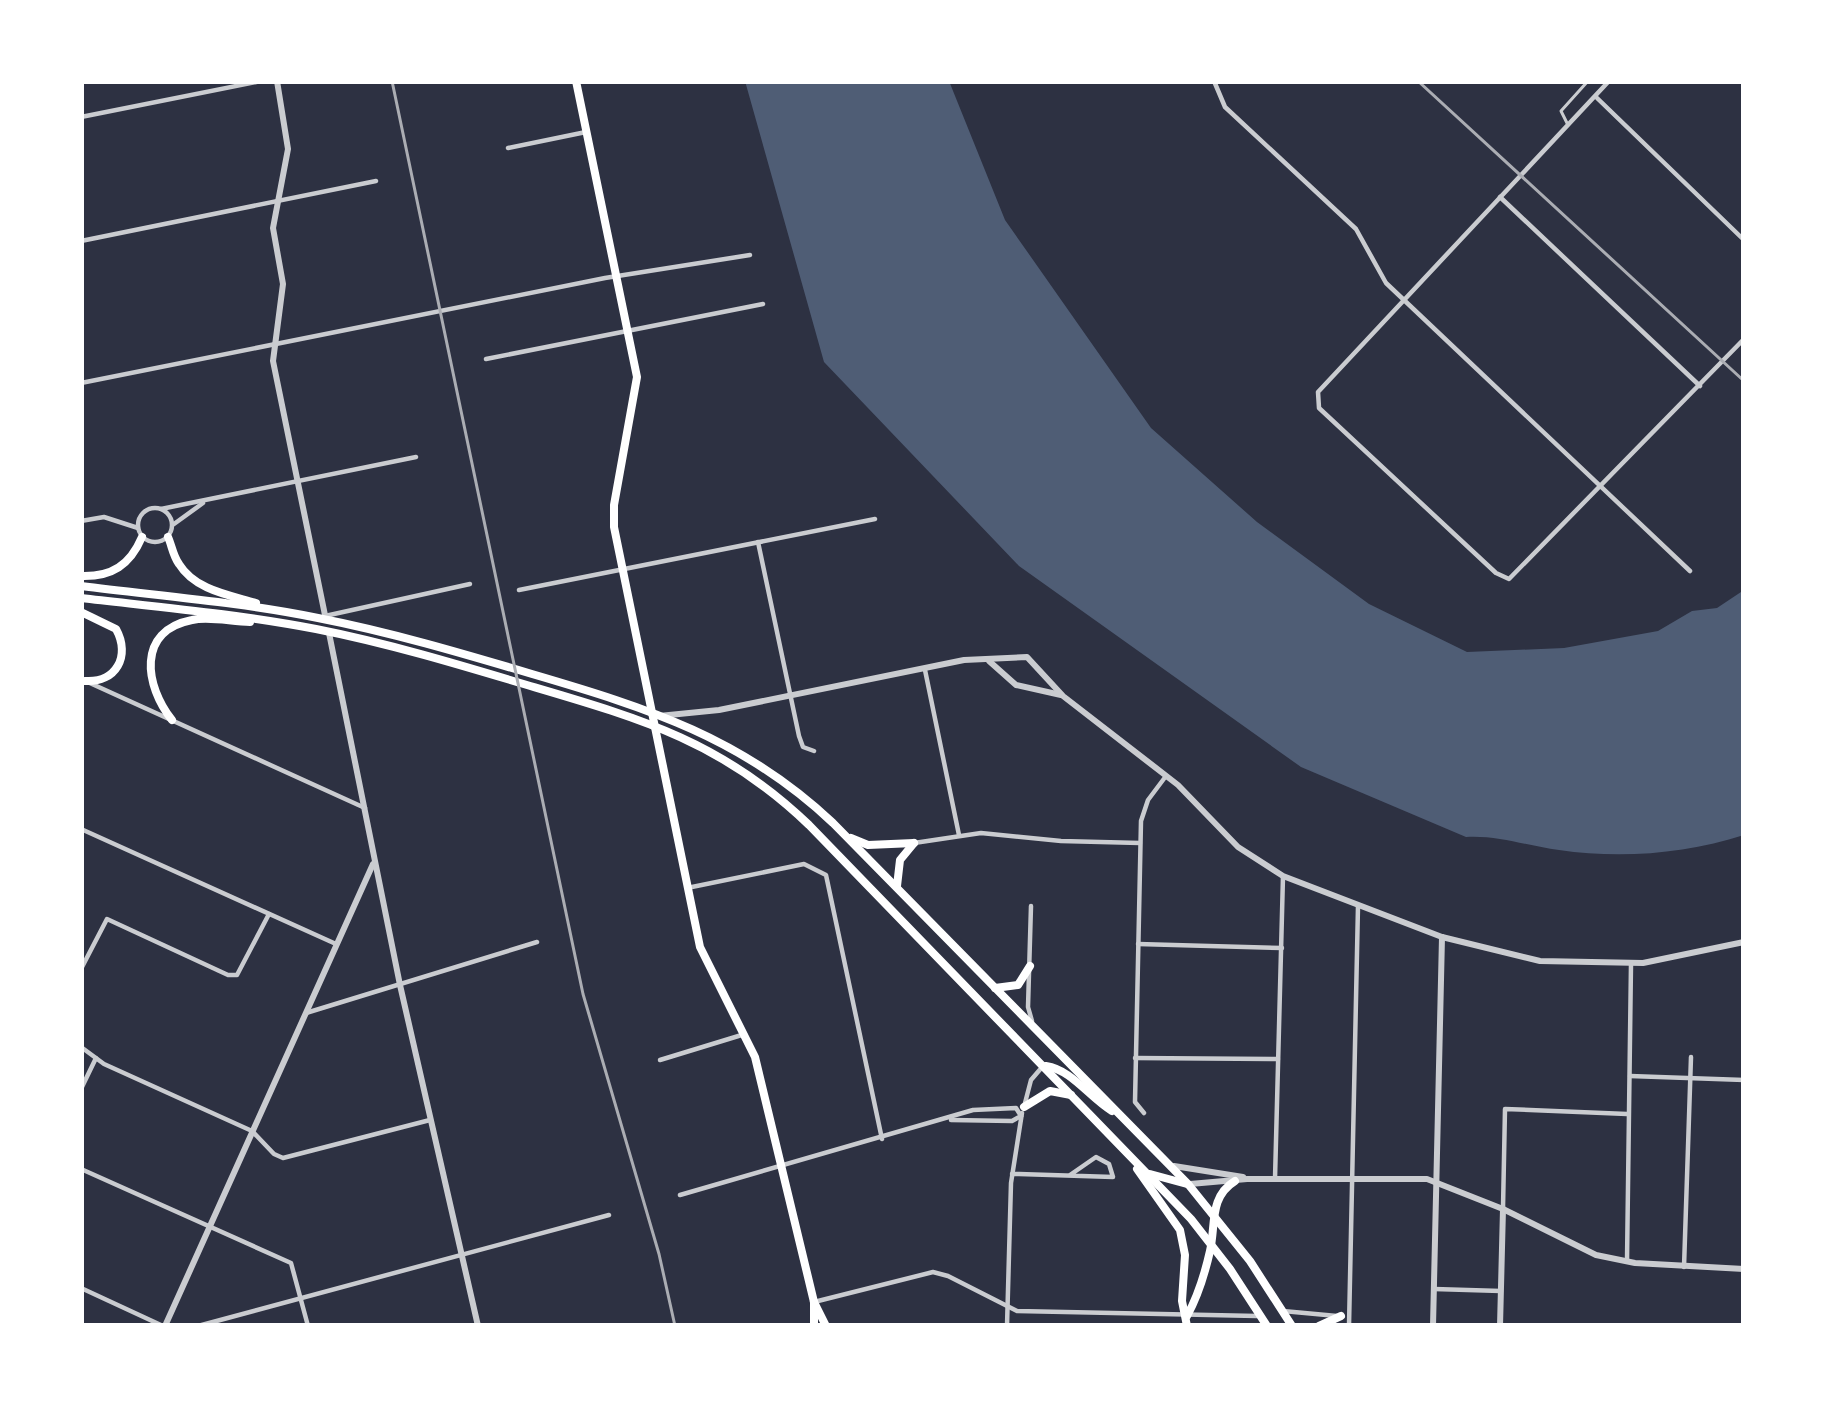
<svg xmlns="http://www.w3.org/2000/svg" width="1825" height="1407" font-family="Poppins,sans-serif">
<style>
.water{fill:#4f5d75}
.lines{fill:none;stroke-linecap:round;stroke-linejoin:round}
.service{stroke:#caccd0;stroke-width:3}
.minor{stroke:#caccd0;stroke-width:4.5}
.tertiary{stroke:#caccd0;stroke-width:6}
.secondary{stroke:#fff;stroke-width:8}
.rail{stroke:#abadb3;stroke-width:3}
</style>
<rect width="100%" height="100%" fill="#2d3142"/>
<!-- water -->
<path class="water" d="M745,81h204l56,139 146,208 106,94 112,82 98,48 97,-4 94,-17 34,-20 25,-3 27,-18v245c-59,19 -124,24 -185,15 -31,-4 -62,-15 -93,-13l-165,-70 -282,-201 -195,-204z"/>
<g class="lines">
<!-- service -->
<path class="service" d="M1568,125l-7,-14 27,-30"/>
<!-- minor -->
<g class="minor">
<path d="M1214,81l11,26 131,122 30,54 304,288"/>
<path d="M1609,81l-291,311 1,16 177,165 13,6 235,-240"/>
<path d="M1597,98l147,142"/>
<path d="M81,117l180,-36"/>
<path d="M508,148l78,-16"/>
<path d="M1500,197l200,189"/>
<path d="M81,241l295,-60"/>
<path d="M486,359l277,-55"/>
<path d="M81,383l524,-105 145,-23"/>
<circle cx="155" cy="525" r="17"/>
<path d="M161,509l255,-52"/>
<path d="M81,521l23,-4 34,11"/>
<path d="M174,524l29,-21"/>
<path d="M758,542l41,194 4,11 11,4"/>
<path d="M519,590l356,-71"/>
<path d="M325,616l145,-32"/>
<path d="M925,670l34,165"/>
<path d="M81,679l284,129"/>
<path d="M81,829l255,115"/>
<path d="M914,843l67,-10 80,8 79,2"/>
<path d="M687,888l117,-24 22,11 56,264"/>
<path d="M1031,906l-3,101 4,14"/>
<path d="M1138,944l144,4"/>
<path d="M81,969l26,-50 121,56h9l32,-61"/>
<path d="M306,1013l231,-71"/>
<path d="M81,1047l23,17 148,67 22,23 9,4 147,-38"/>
<path d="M1135,1058l143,1"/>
<path d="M660,1060l85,-26"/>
<path d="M1630,1076l114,4"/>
<path d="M81,1089l15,-31"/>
<path d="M1025,1103l6,-23 12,-14"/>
<path d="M1144,1113l-9,-11 6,-281 7,-21 18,-24"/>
<path d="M951,1120l61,1 9,-5"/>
<path d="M81,1169l210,94 17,63"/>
<path d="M1012,1174h7l94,3 -4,-13 -13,-7 -26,18"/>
<path d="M1275,1179l8,-303"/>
<path d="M680,1195l293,-85 43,-2 5,8"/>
<path d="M1503,1208l2,-99 122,5"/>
<path d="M1627,1261l4,-297"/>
<path d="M1684,1267l7,-210"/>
<path d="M81,1288l82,38"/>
<path d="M1434,1289l67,2"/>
<path d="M814,1302l119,-30 15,4 69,35 240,5"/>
<path d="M1283,1311l54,5"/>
<path d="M198,1326l411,-111"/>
<path d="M1007,1326l4,-143 11,-70"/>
<path d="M1349,1326l9,-420"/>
</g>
<!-- tertiary -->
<g class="tertiary">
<path d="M277,81l11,68 -15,79 10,56 -10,77 53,259"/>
<path d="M329,633l71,352 78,341"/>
<path d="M989,661l27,24 45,10"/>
<path d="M659,716l60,-6 245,-50 63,-3 36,39 115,89 60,62 45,29 159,61 98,24 103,2 101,-21"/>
<path d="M1174,1166l69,11"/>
<path d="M1190,1184l57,-5h180l76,30 93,46 39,8 109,6"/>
<path d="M165,1326l208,-462"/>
<path d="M1433,1326l9,-389"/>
<path d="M1500,1326l3,-117"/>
<path d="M1744,1326v-4"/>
</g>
<!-- secondary -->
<g class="secondary">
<path d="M576,81l61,296 -23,128v22l86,420 55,110 59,245v24"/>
<path d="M168,537c4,9 5,19 11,27 16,26 50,31 77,39"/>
<path d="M81,576c31,1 49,-11 61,-39"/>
<path d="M81,586c79,10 159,16 237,32 72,14 143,35 214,56 116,34 211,64 301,149l355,361 62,77 42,65"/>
<path d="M81,598c78,9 157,16 235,31 71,14 141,35 211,56 112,33 195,56 282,140l382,394 39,50 37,57"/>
<path d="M81,612l35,17c15,27 0,54 -31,52"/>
<path d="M172,720c-27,-34 -36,-89 20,-100 18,-4 40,2 58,2"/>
<path d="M851,838l17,7 46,-2"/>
<path d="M897,886l3,-26 14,-17"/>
<path d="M995,988l23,-3 12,-19"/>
<path d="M1046,1066c26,4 43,31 66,45"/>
<path d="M1024,1107l26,-16 21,4"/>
<path d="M1137,1169l43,61 5,25 -3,46 5,25"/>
<path d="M1150,1174l37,10"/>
<path d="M814,1302l12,24"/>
<path d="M1187,1316c11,-20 18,-43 23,-65 6,-27 -1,-54 25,-70"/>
<path d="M1319,1326l22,-10"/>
</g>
<!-- rail -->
<g class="rail">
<path d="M392,81l191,913 76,260 16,72"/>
<path d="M1418,81l326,300"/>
</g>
</g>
<!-- border -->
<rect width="1825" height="1407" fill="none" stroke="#ffffff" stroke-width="168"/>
</svg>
